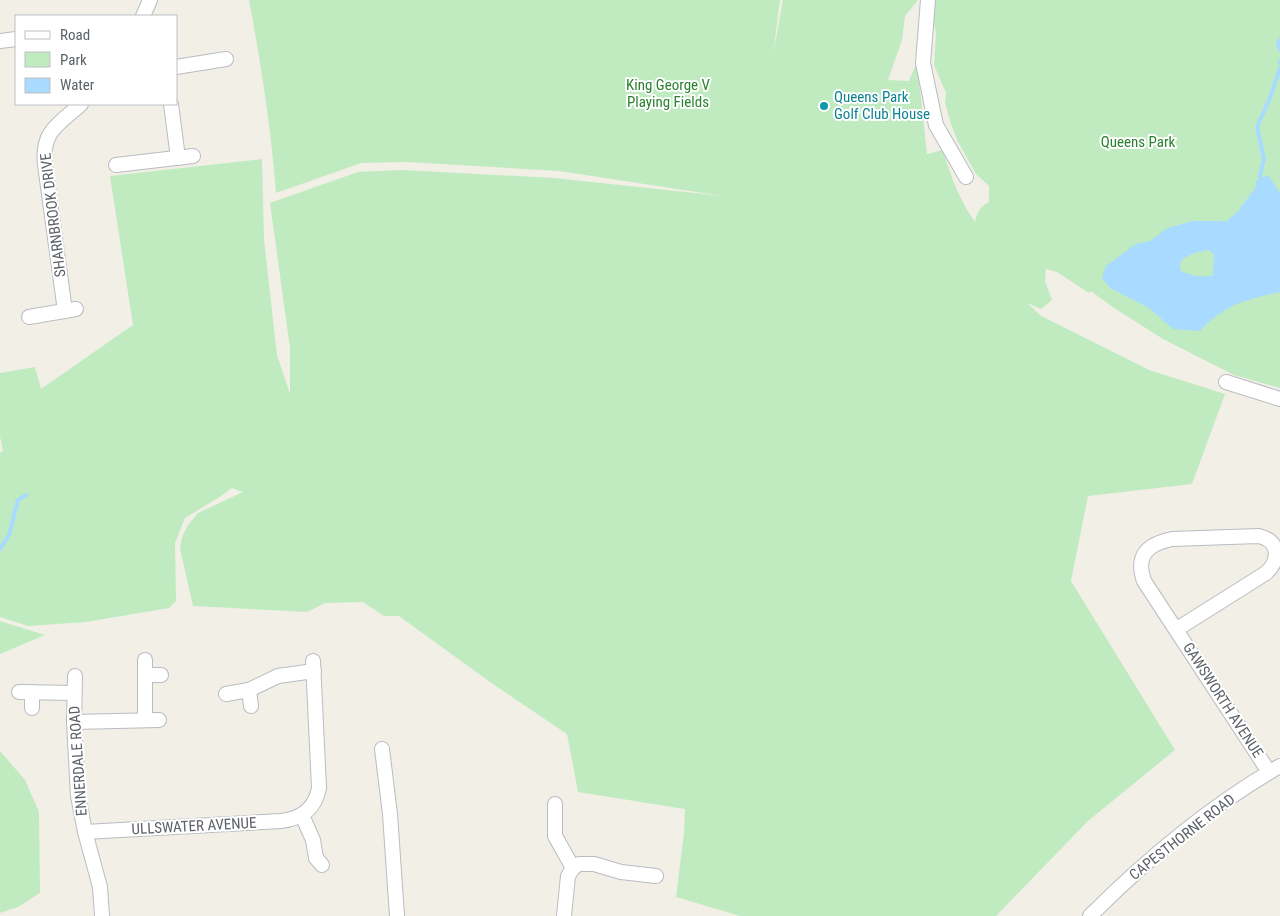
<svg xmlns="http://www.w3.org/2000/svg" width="1280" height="916" font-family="'Roboto Condensed',sans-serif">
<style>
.green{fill:#c0ebc0}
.water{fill:#a9daff;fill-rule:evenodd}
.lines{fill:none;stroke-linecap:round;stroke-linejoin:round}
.stream{stroke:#a9daff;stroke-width:4}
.minor-casing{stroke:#b9bcc1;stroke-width:16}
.minor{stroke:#fff;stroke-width:14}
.culture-dot{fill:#0f9aa8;stroke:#fff;stroke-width:2}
.labels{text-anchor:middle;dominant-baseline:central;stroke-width:4;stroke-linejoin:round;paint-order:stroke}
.park-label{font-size:15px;fill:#2a812f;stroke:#fff}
.culture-label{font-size:15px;fill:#0d838f;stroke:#fff;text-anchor:start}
.street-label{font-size:15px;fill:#5d6268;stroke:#fff}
</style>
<rect width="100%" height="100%" fill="#f1efe6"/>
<!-- green -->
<g class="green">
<path d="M249,0h531l-7,55 10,-55h135l-13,16 -3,24 -14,40 21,1 8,-19 10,92 16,-4c7,25 17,51 32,72 2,-10 5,-15 14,-20v-16l-13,-12 -18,-32 -7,-18 -6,-21 1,-10 -12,-28 2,-31 -4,-26 2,-8h346v388l-46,-13 -71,-36 -52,-33 -20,-15 -2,2 -32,-21 -11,-3 -1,12 7,19 -11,9 -14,-6 14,13 108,54 76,24 -33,90 -104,12 -17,85 104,169 -87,71 -92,95h-256l-64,-19 8,-64 1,-24 -107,-17 -11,-58 -77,-52 -91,-66h-15l-21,-14 -38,1 -18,9 -114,-6 -13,-57 2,-12 6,-12 10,-12 45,-21 -11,-4 -14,10 -33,20 -10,25 1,58 -7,7 -83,14 -58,4 -28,-9v-164l3,-3 -3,-13v-64l35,-6 6,22 92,-64 -23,-149 152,-17 2,81 13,115 13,39v-46l-20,-145 88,-31 44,-2 152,8 169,18 -164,-25 -152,-9 -46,1 -85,30c-5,-65 -15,-129 -27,-193z"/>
<path d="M0,621l45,14 -45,19z"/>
<path d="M0,751l25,29 14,32 1,81 -22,14 -18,6z"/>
</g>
<!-- water -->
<path class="water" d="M1268,175l12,18v99c-33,7 -57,13 -80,39l-27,-2 -24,-21 -39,-20 -8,-10 4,-12 30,-22 14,-3 18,-13 24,-7h35l11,-10 18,-24v-6zM1208,250l6,4 -1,21c-11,3 -20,1 -32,-4l-1,-4 1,-7 13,-7z"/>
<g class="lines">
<!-- stream -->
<g class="stream">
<path d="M1280,40l-2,3 2,7"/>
<path d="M1280,61v2"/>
<path d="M1261,179l-1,-3 4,-17 -7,-32 13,-29 10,-30"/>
<path d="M0,549l9,-14 9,-35 8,-5"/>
</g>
<!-- minor casing -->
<g class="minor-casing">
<g id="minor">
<path d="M928,0l-5,63 10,48 3,14 30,52"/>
<path d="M143,16l7,-16"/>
<path d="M0,41l16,-2"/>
<path d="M176,67l50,-8"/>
<path d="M171,104l7,54"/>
<path d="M116,165l77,-9"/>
<path d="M65,311l-20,-146c-4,-34 14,-41 36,-61"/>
<path d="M29,317l47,-8"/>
<path d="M1226,382l54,17"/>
<path d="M1177,629l89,-56c14,-13 14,-32 -7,-37l-87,3c-24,5 -37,16 -28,42l125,191"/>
<path d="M145,675h16"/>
<path d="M75,676l-1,46 4,74 7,36 15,55 2,29"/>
<path d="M249,690l2,16"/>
<path d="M19,692l55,1"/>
<path d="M226,694l23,-4 29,-14 36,-5"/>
<path d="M32,708v-16"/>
<path d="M145,720v-60"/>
<path d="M74,722l85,-2"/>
<path d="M382,749l8,65 7,102"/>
<path d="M555,804v32l18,32"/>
<path d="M302,815l11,25 3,18 6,7"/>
<path d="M85,832l196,-11c20,-2 34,-12 38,-33l-6,-127"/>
<path d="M564,916l4,-40 5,-8 6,-4h15l27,8 35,4"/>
<path d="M1090,916c57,-57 120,-110 190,-150"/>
</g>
</g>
<!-- minor -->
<use href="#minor" class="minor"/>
</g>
<!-- markers -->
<circle class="culture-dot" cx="824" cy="106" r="5"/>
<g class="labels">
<!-- park labels -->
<g class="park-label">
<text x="668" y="85">King George V<tspan x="668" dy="17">Playing Fields</tspan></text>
<text x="1138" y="142">Queens Park</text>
</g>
<!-- culture labels -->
<g class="culture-label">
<text x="834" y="97">Queens Park<tspan x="834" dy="17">Golf Club House</tspan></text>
</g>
<!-- street labels -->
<g class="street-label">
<text transform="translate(53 215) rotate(-97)">SHARNBROOK DRIVE</text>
<text transform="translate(1223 700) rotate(57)">GAWSWORTH AVENUE</text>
<text transform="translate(78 761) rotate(-94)">ENNERDALE ROAD</text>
<text transform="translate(194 826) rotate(-3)">ULLSWATER AVENUE</text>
<text transform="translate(1182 837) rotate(-38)">CAPESTHORNE ROAD</text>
</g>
</g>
<!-- legend -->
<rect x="15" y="15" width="162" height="90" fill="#ffffff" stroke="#bec0c3"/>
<rect x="25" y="31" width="25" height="8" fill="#ffffff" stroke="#bec0c3"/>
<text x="60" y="40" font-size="15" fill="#5d6268">Road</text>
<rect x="25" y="52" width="25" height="15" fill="#c0ebc0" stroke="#bec0c3"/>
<text x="60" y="65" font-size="15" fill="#5d6268">Park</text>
<rect x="25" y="78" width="25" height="15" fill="#a9daff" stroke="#bec0c3"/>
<text x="60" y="90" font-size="15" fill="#5d6268">Water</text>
</svg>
